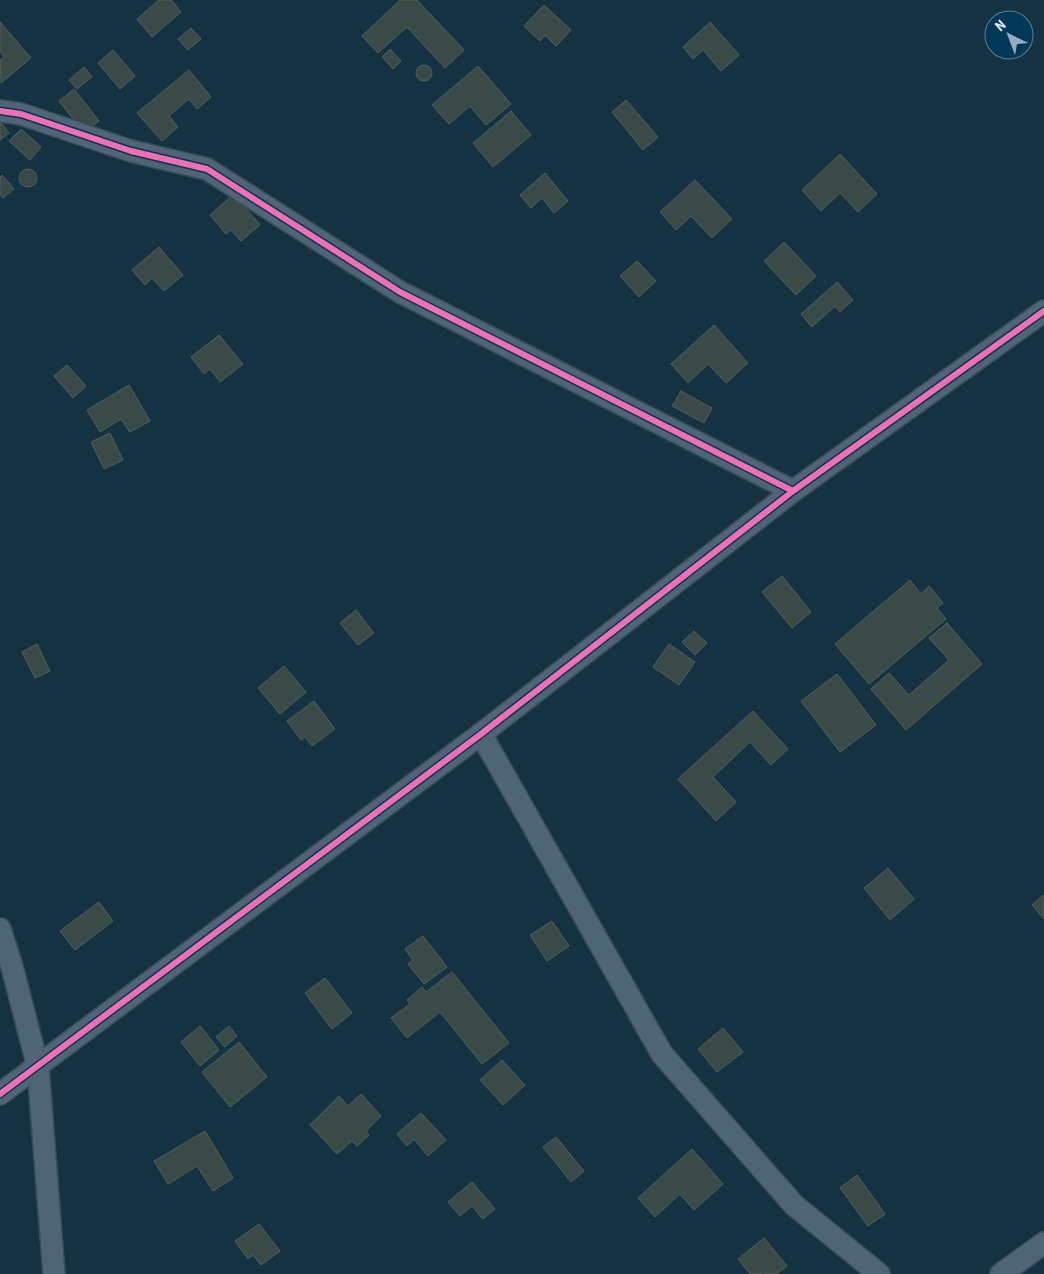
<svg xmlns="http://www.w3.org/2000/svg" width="1044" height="1274" font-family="'Roboto Condensed',sans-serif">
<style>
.building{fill:#3a4b47;stroke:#50615b}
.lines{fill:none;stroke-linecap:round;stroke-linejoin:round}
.street-casing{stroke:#3b4d5a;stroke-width:24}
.street{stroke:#4e6575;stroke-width:21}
.cycleway-casing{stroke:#013757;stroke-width:9}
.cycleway{stroke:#f96db3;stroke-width:6}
</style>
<rect width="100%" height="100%" fill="#153243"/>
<!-- building -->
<g class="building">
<path d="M159,0h12l10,12 -29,25 -15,-18z"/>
<path d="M400,0h17l47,50 -19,18 -38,-41 -29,26 -16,-17z"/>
<path d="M544,5l27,25 -15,16 -11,-11 -5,6 -16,-15z"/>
<path d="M0,22l31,36 -30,25 -1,-23 4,-3 -4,-6z"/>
<path d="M710,22l29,33 -18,16 -18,-21 -10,9 -10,-12z"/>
<path d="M191,28l10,11 -13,11 -10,-11z"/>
<path d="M390,49l11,12 -8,8 -11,-12z"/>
<path d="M113,50l22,26 -15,13 -22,-26z"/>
<circle cx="424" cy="73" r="8"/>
<path d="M478,66l33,38 -25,21 -16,-19 -21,18 -17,-19z"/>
<path d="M84,67l8,10 -15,12 -8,-9z"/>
<path d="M189,70l22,27 -14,12 -8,-10 -20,17 9,11 -16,14 -25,-28z"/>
<path d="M74,89l25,32 -15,12 -25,-32z"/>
<path d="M626,100l32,37 -15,13 -31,-38z"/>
<path d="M511,111l20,24 -38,32 -20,-24z"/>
<path d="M0,121l9,12 -9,7z"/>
<path d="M21,129l20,18 -11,13 -21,-19z"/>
<path d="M840,154l37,40 -19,18 -18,-19 -19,18 -19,-21z"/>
<circle cx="28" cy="178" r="9"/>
<path d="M545,173l23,28 -14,12 -12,-15 -11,10 -11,-13z"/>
<path d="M2,175l12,14 -11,9 -3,-4v-17z"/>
<path d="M695,180l37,39 -20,19 -21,-22 -15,14 -16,-18z"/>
<path d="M234,194l26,31 -19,16 -10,-11 -5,4 -16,-19z"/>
<path d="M784,242l32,34 -20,19 -32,-34z"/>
<path d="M159,247l24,28 -19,16 -12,-13 -7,7 -13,-15z"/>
<path d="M637,261l19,20 -17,16 -19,-21z"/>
<path d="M837,282l16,18 -13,12 -5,-6 -23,21 -11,-13z"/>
<path d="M714,325l34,38 -22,20 -18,-19 -20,19 -17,-19z"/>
<path d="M219,335l24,29 -23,18 -10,-13 -6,5 -13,-17z"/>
<path d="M67,365l19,21 -13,12 -19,-22z"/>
<path d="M129,385l21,36 -20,11 -9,-13 -21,13 -13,-22z"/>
<path d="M681,391l31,17 -8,15 -32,-17z"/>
<path d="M110,433l13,27 -19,9 -13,-27z"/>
<path d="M782,576l29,36 -19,16 -30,-36z"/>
<path d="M910,580l11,14 8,-8 14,17 -6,5 9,11 -77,65 -34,-40z"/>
<path d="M356,610l18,23 -16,12 -18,-22z"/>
<path d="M947,623l35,41 -76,66 -35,-41 18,-16 20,22 40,-35 -20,-22z"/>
<path d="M694,631l13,12 -12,12 -13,-13z"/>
<path d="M37,644l13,27 -15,7 -13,-26z"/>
<path d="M669,644l26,18 -16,23 -26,-18z"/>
<path d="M284,666l22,26 -26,22 -22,-26z"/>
<path d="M837,674l39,51 -36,27 -39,-51z"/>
<path d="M314,701l21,28 -23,17 -7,-9 -4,3 -14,-19z"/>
<path d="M753,711l35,38 -17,16 -21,-23 -37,35 23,25 -20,19 -38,-42z"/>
<path d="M888,868l26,31 -24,21 -26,-32z"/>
<path d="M1044,895v24l-12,-14z"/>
<path d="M99,902l14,19 -38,29 -15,-19z"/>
<path d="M552,921l17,25 -22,15 -17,-26z"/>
<path d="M423,936l24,31 -23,17 -16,-20 5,-4 -8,-11z"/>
<path d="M452,972l57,71 -27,21 -42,-52 -33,26 -16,-20 19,-14 -3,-4 15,-13 4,5z"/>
<path d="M325,978l27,35 -20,16 -27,-36z"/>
<path d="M200,1026l19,24 -19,16 -19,-24z"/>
<path d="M229,1026l8,10 -12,11 -9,-10z"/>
<path d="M723,1028l20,24 -26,20 -19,-23z"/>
<path d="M239,1042l28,35 -37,30 -28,-35z"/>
<path d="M502,1060l23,25 -22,20 -23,-25z"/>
<path d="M361,1094l20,22 -15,15 3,4 -12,11 -5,-5 -15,13 -27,-29 29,-29 9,10z"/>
<path d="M421,1113l25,27 -18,16 -14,-17 -7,7 -10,-12z"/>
<path d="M205,1131l28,47 -20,13 -16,-25 -29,18 -14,-23z"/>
<path d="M556,1137l28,34 -13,11 -28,-35z"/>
<path d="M692,1149l31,35 -29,26 -14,-16 -25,23 -17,-19z"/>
<path d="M857,1175l28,39 -17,12 -28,-38z"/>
<path d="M472,1182l23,27 -12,10 -11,-13 -12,10 -12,-14z"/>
<path d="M259,1224l21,27 -19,14 -8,-10 -5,4 -13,-18z"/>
<path d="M764,1238l23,28 -10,8h-11l-2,-2 -4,2h-10l-12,-15z"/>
</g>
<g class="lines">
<!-- street casing -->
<g class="street-casing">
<g id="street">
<path d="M0,111l21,3 110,37 76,18 193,123 393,199"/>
<path d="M481,734l181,320 132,151 85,69"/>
<path d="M0,929l11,34 27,104 16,207"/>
<path d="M0,1094l481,-360 312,-243 251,-180"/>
<path d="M1001,1274l43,-31"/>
</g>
</g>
<!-- street -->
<use href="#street" class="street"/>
<!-- cycleway casing -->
<g class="cycleway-casing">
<g id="cycleway">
<path d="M0,111l21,3 110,37 76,18 193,123 393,199"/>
<path d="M0,1094l481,-360 312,-243 251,-180"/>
</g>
</g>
<!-- cycleway -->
<use href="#cycleway" class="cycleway"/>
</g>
<!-- north arrow -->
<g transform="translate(1009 35) rotate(318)"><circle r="24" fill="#013757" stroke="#59819a"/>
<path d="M0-4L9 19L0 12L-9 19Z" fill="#96adbd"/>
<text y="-8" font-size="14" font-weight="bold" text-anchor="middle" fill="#dceffe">N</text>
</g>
</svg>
